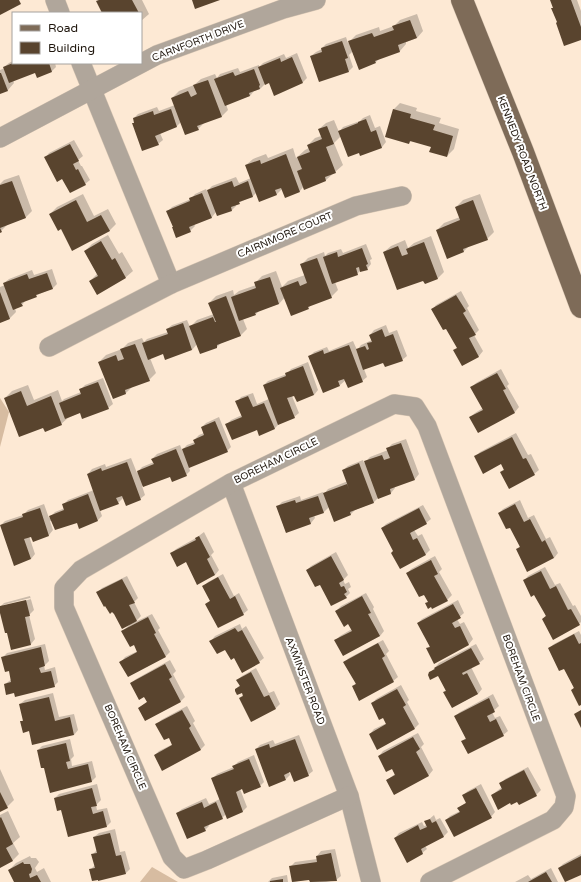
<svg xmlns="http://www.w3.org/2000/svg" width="581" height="882" font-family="'Varela Round',sans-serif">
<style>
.green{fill:#d7bca1}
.shadow{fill:#0003;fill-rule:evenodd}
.building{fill:#59442e}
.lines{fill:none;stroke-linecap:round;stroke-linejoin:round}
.minor-casing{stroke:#d9c7b4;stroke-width:20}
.major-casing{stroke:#d9c7b4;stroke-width:23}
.minor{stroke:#b0a69b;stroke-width:19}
.major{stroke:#7e6b58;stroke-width:22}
.labels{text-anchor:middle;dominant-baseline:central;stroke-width:4;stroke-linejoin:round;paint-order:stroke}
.street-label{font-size:10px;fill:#1f160d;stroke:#fff}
</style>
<rect width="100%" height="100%" fill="#fde9d4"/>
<!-- green -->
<g class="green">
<path d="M0,398l9,14 -9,35z"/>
<path d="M152,867l26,15h-38z"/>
</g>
<!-- shadow -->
<g class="shadow">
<path d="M99,0h43l7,14 -8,7v-8h-38l-5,-12z"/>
<path d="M551,0h26l4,11v28l-23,-17z"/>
<path d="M417,14l6,17 -6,7 -11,4v2l-6,7 -20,7 -4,4 -17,6 -6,-17 -4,4 4,12 -4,4 -38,-15 5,-4 6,-3v-1l4,-4 20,-7 2,6 8,-8 23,-8 1,4 14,-5 6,-6z"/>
<path d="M297,53l10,25 -4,4 -37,1 -6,6 -6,2 -4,5 -24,8 2,6 -6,6 -17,6 -7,7 -17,-7 -4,4 -17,7 3,7 -5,4 -23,-22 -1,-4 4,-4 19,-7 2,4 16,-6 -3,-7 7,-7 15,-6 7,-6 14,-5 2,4 3,-4 18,-6 2,4 19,-7v2l4,-4 21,-9 2,4z"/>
<path d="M13,61v2h42l1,4 -4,4 -14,6 -2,-5 -23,8 1,3 -6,7 -8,3v-23l5,-2 -1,-1 5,-4z"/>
<path d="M400,103l17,5 -1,3 25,7 -2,5 20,6 -5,20 -7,7 -15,-10 -21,-5 -2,2 -16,-33z"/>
<path d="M370,115l5,13 5,-2 6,16 -4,5 -21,8 -2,-4 -18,-15 -7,7 9,22 -17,15 -21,8 -1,-2 -4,5 -18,-2 -5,5 -17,7 -3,-9 -4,4 -17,8v2l-4,4 -16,2 -4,5 -18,7 1,2 -5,5 -16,-5 -6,-15 4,-4 19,-8 4,-5 11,-5 1,2 5,-5 24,-9 3,6 12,-5 -5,-13 7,-6 13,-5 2,4 25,-10 3,10 9,-8 4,-2 -1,-3 7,-7 6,-2 -2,-7 7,-6 8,-3 5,12 4,-5 17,-6 3,-3z"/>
<path d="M74,140l9,16 -5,4 3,6h1l8,14 -5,4 -22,-6 -18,-20 4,-5z"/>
<path d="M19,175l13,36 -7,7 -17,6 -8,8v-48l4,-4z"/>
<path d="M83,194l11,22 14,-7 8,15 -7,7 -48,-3 -11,-14 7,-7z"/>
<path d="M480,194l14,38 -7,7 -18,7 -5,5 -27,-21 7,-7 16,-6 -4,-10 7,-7z"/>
<path d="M108,235l11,19 3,-2 11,19 -7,6 -29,16 -7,-12 7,-7 -12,-23 7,-7z"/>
<path d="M431,236l13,36 -6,6 -13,5 -1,-3 -40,-28 7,-6 14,-6 3,8 6,-5z"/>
<path d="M366,244l6,15 -2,1 1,4 -4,5 -7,2 -3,3 -22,8 3,8 -7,7 -19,7 -4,4 -23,-11 -6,7 -19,6 -5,5 -12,4 4,10 -7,7 -19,7 -4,4 -20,-3 -5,6 -28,3 -14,5 6,15 -7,7 -16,6 -7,7 -13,5 -14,-36 7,-7 16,-6 6,-6 14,-5 2,4 3,-3 21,-7 -1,-3 5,-4 15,-5 3,7 7,-7 17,-6 -5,-11 7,-7 17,-6 1,5 5,-4 17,-6 -1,-2 7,-7 14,-5 6,16 6,-6 17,-6 -4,-10 7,-7 16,-6 1,4 3,-3 13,-4 2,4z"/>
<path d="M52,269l5,15 -4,4 -27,12 -4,5 -7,3 1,4 -7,7 -9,3v-35l5,-2 -1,-2 5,-4 23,-9 2,5z"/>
<path d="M461,291l8,15 -2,2 12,22 -5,5 9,16 -4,5 -16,9 -5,-18 -12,-20 -14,-17 4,-5z"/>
<path d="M386,325l3,8 8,-3 10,26 -5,4 -18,1 -20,8 3,8 -5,4 -16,-1 -6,5 -30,-29 4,-4 13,-5 2,4 24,-10 4,9 4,-5 11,-5 -2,-5 4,-5z"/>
<path d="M308,362l10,28 -4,5 -22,1 7,17 -5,4 -15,7 -5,5h-17l-30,-5 4,-4 11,-5 -5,-13 4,-5 12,-4 4,11 12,-5 -5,-14 4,-4 19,-7 4,-5z"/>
<path d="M501,369l8,15 -2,2 12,21 -4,5 -37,20 -8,-15 5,-4 8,-5 -11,-21 4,-4z"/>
<path d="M103,378l10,26 -5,4 -27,4 -13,6 -7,6 -17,3 -39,-29 7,-7 16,-6 6,15 24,-10 4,11 2,-2 17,-7 -1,-2 5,-5z"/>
<path d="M219,417l12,30 -4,4 -38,16 1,4 -4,4 -16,1 -28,10 3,9 -5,4 -16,-2 -6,6 -18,7 2,6 -4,4 -48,1 3,9 -4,5 -16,5 -1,-5 -3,1 6,18 -4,5 -30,-34 4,-4 18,-6 5,-5 16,-6 5,14 6,-6 10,-4 -2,-3 5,-5 26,-10 -6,-16 4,-5 13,-5 1,3 25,-9 6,15 5,-6 12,-5 -2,-3 5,-5 23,-9 2,5 5,-5 8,-3 -1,-2 5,-5 5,-2 -2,-6 4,-4z"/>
<path d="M516,433l12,22 3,-1 8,16 -5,4 -33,-2 3,-3 -3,-6 -26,-6 5,-5z"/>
<path d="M406,439l13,35 -4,5 -21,7 1,2 -4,5 -13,5 -4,4 -19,8 -4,4 -22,-7 -5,5 -10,3 1,3 -4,5 -25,9 -9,-25 5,-5 18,-6 1,4 22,-8 1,2 4,-5 20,-8 -5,-11 5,-4 15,-6 1,3 6,-6 18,-7 -1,-1 5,-5z"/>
<path d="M520,500l8,18 6,-3 12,24 4,-2 8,16 -4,5 -37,-8 3,-4 -10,-20 -11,-13 4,-4z"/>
<path d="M423,505l8,14 -5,4 -12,7 4,6 4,-2 8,16 -4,4 -26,14 -6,-17 -12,-23 4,-4z"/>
<path d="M204,532l10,20 -3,3 8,15 -4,5 -17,8 -12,-22 -14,-8 4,-4 20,-11z"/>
<path d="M336,552l12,23 -5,5 2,4 4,-2 2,5 -3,2 2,4 -4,4 -26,-14 -13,-13 4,-4z"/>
<path d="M435,556l7,13 -3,3 13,23 -5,5 -16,6 -5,-2 3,-3 -22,-27 4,-5z"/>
<path d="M545,567l10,18 5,-2 13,23 2,-1 6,11v6l-2,2 -36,-5 3,-4 -11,-21 -11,-13 4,-5z"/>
<path d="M223,574l11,22 5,-3 9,17 -5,4 -37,-10 5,-4 -7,-14 4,-4z"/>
<path d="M127,576l11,22 -4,4 7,14 -6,6 17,-8 8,14 -2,2 12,22 -4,4 -45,6 4,-5 13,-6 -4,-7 -11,-13 7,-7 -15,-10 -18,-21 5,-5z"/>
<path d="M366,593l8,14 -1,2 11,22 -4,5 -37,19 -7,-15 4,-4 12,-7 -3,-6 -13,-12 5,-5z"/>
<path d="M30,596l4,14 -5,5 6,24 -4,5 -19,4 -12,-41 4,-4zM30,598l1,1 -28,8v-2z"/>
<path d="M458,600l6,13 -7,6 3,5 4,-2 9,17 -4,5 -35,18 -7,-13 3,-3 -12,-23 4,-4z"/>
<path d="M240,624l2,5 4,-3 18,32 -5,4 -25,-5 -8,-8 -15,-8 4,-5z"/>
<path d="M579,631l2,4v69l-9,-14 2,-3 -10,-19 -15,-20 5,-4z"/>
<path d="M383,640l6,11 -3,3 12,23 -5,4 -40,6 3,-4 -12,-21 5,-4z"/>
<path d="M45,644l4,17 -5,5 1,4 10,-3 3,15 -4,4 -39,6 -10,-8 7,-5 -3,-9 -7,-12 5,-5z"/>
<path d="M476,644l8,15 -5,4 -8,4 11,22 -4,5 -26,13 -8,-15 2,-2 -8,-16 -8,-1 9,-10z"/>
<path d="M170,660l6,11 -3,3 12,23 -4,4 -35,19 -7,-12 9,-7 -17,-18 5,-4z"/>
<path d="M256,668l13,25 5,-2 6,13 -4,4 -24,13 -12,-23 4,-4 -8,-5 4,-4 -3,-5 5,-4z"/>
<path d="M401,685l8,15 -2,2 12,22 -4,4 -45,6 4,-5 13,-6 -4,-7 -11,-12 4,-5z"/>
<path d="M53,693l6,24 15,-3 4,16 -4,5 -44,-5 -9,-8 3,-3 -4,-15 5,-4z"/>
<path d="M493,694l6,12 -7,6 3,6 5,-2 8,15 -5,4 -41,6 4,-3 -11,-22 5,-4z"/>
<path d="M187,706l8,15 -2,2 12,22 -5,5 -45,5 4,-4 14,-7 -4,-7 -12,-12 4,-5z"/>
<path d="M418,733l6,11 -3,3 12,23 -4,5 -35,18 -7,-13 8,-6 -3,-6 -13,-12 4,-5z"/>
<path d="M299,735l14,36 -5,4 -17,-4 -2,1 1,3 -4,4 -30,-30 4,-4 13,-5 2,4z"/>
<path d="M70,739l4,17 -3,3 1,7 20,-5 4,16 -4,4 -48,-14 -6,-17 4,-4z"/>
<path d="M254,755l10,27 -4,4 -20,3 7,18 -4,4 -16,6 -1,-3 -4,4 -14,6 1,2 -4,4 -28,-17 5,-4 24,-11 3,6 11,-5 -8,-20 5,-5 17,-7v-1l4,-4z"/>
<path d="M528,767l13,23 -5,5 -17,9 -2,-3 -25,-6 10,-8 -1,-3 4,-5z"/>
<path d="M0,769l14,31 -7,7 -7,4z"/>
<path d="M97,784l4,16 -5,5 1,5 10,-2 4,14 -4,4 -52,-28 4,-4z"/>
<path d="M481,784l14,28 -4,5 -45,3 4,-4 10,-5 -2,-3 9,-6 -4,-7 5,-4z"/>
<path d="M8,811l12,26 -7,6 6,11 -6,6 -13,7v-52z"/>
<path d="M434,815l2,5 4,-2 8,14 -5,5 -18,9 2,3 -5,4 -27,-15 4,-5 23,-11 2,4 3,-1 -1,-3z"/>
<path d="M115,829l5,23 5,-1 5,18 -5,5 -35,-4 5,-5 -3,-10 5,-5 -3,-13 5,-4z"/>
<path d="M335,849l6,27 -5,4 -10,2h-15l-1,-3 -17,3 -3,-15 5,-5 22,-3v-3l4,-5z"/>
<path d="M581,854v20l-22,-6 4,-4z"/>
<path d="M30,856l1,2h5l3,4 -4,6 2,4 7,-4 7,14h-36l-6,-12 7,-7z"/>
<path d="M551,868l7,14h-43l13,-7 3,4z"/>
<path d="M287,875l1,7h-20l4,-4z"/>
</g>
<!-- building -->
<g class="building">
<path d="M0,0h19l2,4 -21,11z"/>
<path d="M99,0h33l7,13h-37l-6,-12z"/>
<path d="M192,0h28l-25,9z"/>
<path d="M550,0h21l10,27v13l-17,6 -8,-23 1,-1 -6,-14h2z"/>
<path d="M410,20l7,18 -19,7 2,7 -25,9 1,2 -17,7 -11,-29 24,-8 2,4 20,-7 -2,-4z"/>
<path d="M342,41l6,17 -3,1 4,13 -30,10 -9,-26 12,-4 -1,-4z"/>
<path d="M292,57l11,26 -29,13 -5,-13 -4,2 -7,-18 22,-9 1,4z"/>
<path d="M13,63h36l3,9 -15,6 -2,-5 -26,10 -6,-16z"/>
<path d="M254,69l6,16 -1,1 1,3 -11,4 1,3 -25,10 -11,-27 19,-7 2,4z"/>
<path d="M0,73h1l7,18 -8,3z"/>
<path d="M208,80l14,37 -25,9 2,4 -14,5 -14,-37 17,-7 3,6 6,-3 -4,-9z"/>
<path d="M171,109l6,18 -22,9 4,9 -17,6 -10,-28h2l-1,-5 20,-7 1,4z"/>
<path d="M393,109l18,5 -1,4 25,7 -2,5 20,6 -6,21 -18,-5 2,-5 -21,-6 -1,3 -24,-7z"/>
<path d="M366,119l5,13 5,-2 6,18 -22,8 -1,-3 -11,4 -10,-26 20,-8v-1z"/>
<path d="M327,126l7,18 -8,3 10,26 -11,4 1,4 -22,9 -7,-19 5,-2 -5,-12 13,-5 -3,-7 15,-6 -4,-10z"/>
<path d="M70,144l9,17 -6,3 3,6 2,-1 8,16 -16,8 -8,-14 -5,3 -13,-25z"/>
<path d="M286,154l14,38 -15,6 -4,-10 -6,2 2,5 -18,7 -14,-37 15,-5 1,4z"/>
<path d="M12,181l14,37 -26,10 2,4 -2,1v-48z"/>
<path d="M232,181l2,6 14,-6 5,16 -14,5 1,2 -9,3 1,4 -15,5 -10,-26z"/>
<path d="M202,193l10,25 -23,9 2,5 -15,6 -4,-11h1l-7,-16 24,-10 -1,-3z"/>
<path d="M76,200l11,22 14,-7 9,16 -38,20 -11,-22 -3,2 -9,-17z"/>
<path d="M473,200l15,40 -25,9 1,3 -17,7 -11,-29 24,-10 -5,-13z"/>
<path d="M101,241l11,19 3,-2 11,20 -29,17 -8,-14 9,-5 -14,-25z"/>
<path d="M424,242l14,37 -13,5 -2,-3 -26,9 -14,-38 15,-6 4,10 6,-2 -2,-5z"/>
<path d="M362,248l6,16 -2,1 2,5 -8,2 -1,-5 -3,1 2,7 -26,9 -9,-27 14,-5 1,5z"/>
<path d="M317,258l15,40 -24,9 1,2 -18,7 -11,-28 18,-7 2,5 7,-3 -7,-19z"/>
<path d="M47,273l6,16 -17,6 1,2 -16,6 2,3 -10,4 -10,-27 24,-9 2,5z"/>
<path d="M270,277l9,27 -24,9 1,2 -17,6 -8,-24 25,-9 -2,-6z"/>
<path d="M0,292l10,27 -10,4z"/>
<path d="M456,295l10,16 -3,2 13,22 -7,3 10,19 -17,9 -9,-16 4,-2 -11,-19 -3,1 -12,-21z"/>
<path d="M226,296l15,40 -24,9v3l-17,6 -11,-28 24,-9 2,5h1l-8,-19z"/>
<path d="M183,323l9,27 -27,10 -2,-6 -15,6 -6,-17 26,-9 -2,-5z"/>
<path d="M382,329l3,8 8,-3 10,27 -18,6 -2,-4 -20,7 -7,-21 9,-3 2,4 2,-1 -2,-6 5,-1 -3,-7z"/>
<path d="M135,344l15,37 -25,9 1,4 -13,5 -15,-37 18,-7 2,6 6,-2 -4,-10z"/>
<path d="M349,345l14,37 -15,6 -4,-9 -6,2 2,5 -17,7 -15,-37 15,-6 1,4z"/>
<path d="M303,366l11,29 -17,7 -3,-6 -7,2 8,20 -17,7 -15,-40 23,-9 -1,-3z"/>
<path d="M497,373l9,16 -3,1 12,23 -37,20 -9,-16 14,-7 -13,-23z"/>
<path d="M98,382l11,27 -27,10 -2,-6 -15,6 -6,-16 22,-9 -2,-5z"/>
<path d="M21,391l6,15 24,-10 11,29 -17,7 -2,-4 -24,9 -15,-39z"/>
<path d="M248,396l5,11 11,-4 11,26 -16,7 -2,-6 -25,10 -7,-16 17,-7 -7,-16z"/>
<path d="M215,421l13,31 -39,16 -7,-19 13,-5 -2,-4 11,-5 -3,-8z"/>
<path d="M512,437l11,22 3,-1 9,17 -26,14 -9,-17 4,-2 -3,-6 -18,10 -9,-18z"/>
<path d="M401,443l14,37 -25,9 1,5 -13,5 -14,-38 18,-6 2,5 6,-2 -4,-10z"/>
<path d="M176,449l11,27 -15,6 -2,-5 -27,10 -6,-16 17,-7 -3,-5z"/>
<path d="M127,462l14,38 -15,6 -4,-10 -6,2 3,6 -19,7 -13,-37 14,-6 1,3z"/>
<path d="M359,463l15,40 -24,9 1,3 -17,7 -11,-29 24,-9 2,5 -7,-19z"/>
<path d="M88,494l10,27 -19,8 -2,-6 -22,7 -6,-14 15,-6 -2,-6z"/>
<path d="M318,496l6,17 -15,5 2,6 -25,9 -10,-27 19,-6 1,3z"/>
<path d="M515,504l9,18 6,-3 12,23 3,-2 9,18 -27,14 -11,-23 4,-2 -10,-19 -4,1 -8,-16z"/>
<path d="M40,508l9,28 -16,6 -2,-5 -7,2 7,20 -17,7 -14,-41 23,-8 -1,-3z"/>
<path d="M419,508l8,16 -17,9 3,7 4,-2 9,17 -26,14 -9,-16 2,-2 -12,-23z"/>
<path d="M199,536l11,21 -3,2 8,16 -18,10 -11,-23 -9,5 -7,-14 26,-13 -1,-2z"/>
<path d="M331,556l13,24 -5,3 2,4 3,-1 3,6 -3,2 3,4 -16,8 -11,-21 -5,2 -9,-17z"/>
<path d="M431,560l7,14 -4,2 14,25 -16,8 -1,-2 -3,2 -3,-6 3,-1 -4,-7 -5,2 -13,-24z"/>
<path d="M541,571l9,18 6,-3 12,24 3,-1 9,16 -27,15 -11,-21 4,-3 -12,-21 -3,2 -8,-17z"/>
<path d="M218,577l12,22 5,-3 9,19 -26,13 -13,-24 5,-3 -8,-15z"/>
<path d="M122,579l13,24 -6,2 8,16 -15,8 -8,-15 -2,-2 -2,2 -5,-8 -1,1 -8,-15z"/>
<path d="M362,596l9,17 -3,1 12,22 -37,20 -9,-16 18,-9 -4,-7 -4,3 -9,-16z"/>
<path d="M26,600l4,16 -5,1 6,28 -20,5 -4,-17h-2l-5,-20v-7z"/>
<path d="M453,604l8,14 -9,5 3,5 5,-2 9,19 -35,19 -8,-16 4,-1 -13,-24z"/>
<path d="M148,617l8,16 -2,1 12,23 -38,20 -9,-15 18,-10 -3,-7 -4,2 -9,-16z"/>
<path d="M235,628l3,4 4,-2 18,33 -18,10 -8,-15 -3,2 -6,-10 -8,4 -8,-13z"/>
<path d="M574,634l5,10 2,-1v62l-2,1 -8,-16 3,-2 -10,-19 -5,2 -11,-23z"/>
<path d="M378,643l7,13 -3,2 12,24 -35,19 -7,-15 4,-2 -13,-22z"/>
<path d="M41,647l4,19 -6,2 2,5 10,-2 4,16 -40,10 -1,-4 -8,2 -2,-11 7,-2 -2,-11 -4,1 -4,-15z"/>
<path d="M471,648l9,16 -18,9 1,2 4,-2 11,21 -26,14 -9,-16 3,-1 -8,-15 -8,4 -2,-5 1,-3 6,-3 -1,-1z"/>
<path d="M165,664l7,13 -3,2 12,23 -36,19 -7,-13 9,-6 -3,-5 -5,3 -9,-17z"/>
<path d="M251,672l13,25 5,-2 7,14 -25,13 -12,-24 4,-2 -1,-3 -5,2 -2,-4v-2l5,-3 -4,-6z"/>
<path d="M397,689l9,16 -3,2 12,22 -38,21 -8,-16 17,-10 -3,-6 -4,2 -8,-17z"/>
<path d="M49,697l6,24 15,-4 4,18 -42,10 -3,-14 -6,2 -3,-12h3l-4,-17z"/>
<path d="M489,698l6,14 -8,4 3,6 6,-3 8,17 -36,18 -7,-13 5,-2 -12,-23z"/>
<path d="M182,710l9,16 -2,2 12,22 -39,21 -8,-16 18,-10 -3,-7 -5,2 -9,-16z"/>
<path d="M581,710v18l-7,-14z"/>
<path d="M413,737l7,12 -4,3 13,24 -35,19 -8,-15 9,-5 -3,-6 -6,3 -8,-16z"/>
<path d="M295,739l14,37 -15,6 -4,-10 -6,3 2,5 -17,7 -14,-38 14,-5 1,4z"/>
<path d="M66,743l4,18 -4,1 2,7 20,-5 4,18 -42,11 -6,-25h-3l-4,-18z"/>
<path d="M249,759l12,28 -17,7 -2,-5 -6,3 7,20 -16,7 -16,-41 23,-9 -2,-3z"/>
<path d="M524,770l13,26 -18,9 -2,-3 -6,3 -1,-2 -12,7 -7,-15 11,-6 -3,-6z"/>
<path d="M92,788l5,18 -6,1 2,7 10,-3 4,16 -39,10 -7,-27 -4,1 -3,-13z"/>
<path d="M476,788l16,30 -38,19 -9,-17 15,-8 -3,-4 9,-5 -4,-8z"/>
<path d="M0,792l8,16 -8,4z"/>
<path d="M202,802l2,6 12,-6 7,17 -19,8 2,4 -19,8 -11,-26z"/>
<path d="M1,817l12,27 -7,4 7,13 -13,7v-50z"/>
<path d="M430,819l2,4 4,-2 8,16 -23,12 2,5 -16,9 -13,-25 24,-13 2,5 7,-3 -3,-6z"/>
<path d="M110,833l6,23 5,-1 5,19 -28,7v-1l-6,1 -3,-12 6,-1 -4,-14 6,-1 -4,-16z"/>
<path d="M331,853l6,28 -27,1 -1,-2 -17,2 -3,-16 28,-4 -1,-6z"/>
<path d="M581,856v19l-16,7 -7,-14z"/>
<path d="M23,862l1,2h6l2,5 -1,4 -2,1 1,4 7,-3 4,7h-27l-6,-12z"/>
<path d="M546,872l6,10h-24z"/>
<path d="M283,879v3h-13v-1z"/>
</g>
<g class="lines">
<!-- minor casing -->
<g class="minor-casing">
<g id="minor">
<path d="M55,0l5,13"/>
<path d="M81,63l90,221 185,-78 46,-10"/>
<path d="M0,138l157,-83 126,-46 33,-9"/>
<path d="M49,347l122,-63"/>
<path d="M231,483l118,313 22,86"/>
<path d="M349,796l-142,64 -23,9 -12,-12 -108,-250v-19l17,-18 150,-87 163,-79 21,3 12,19 139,370 -2,11 -11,13 -123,62"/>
</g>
</g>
<!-- major casing -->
<g class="major-casing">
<path id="major" d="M462,0l61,152 58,155"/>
</g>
<!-- minor -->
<use href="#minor" class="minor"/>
<!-- major -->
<use href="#major" class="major"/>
</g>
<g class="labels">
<!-- street labels -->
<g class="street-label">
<text transform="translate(198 41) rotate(-21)">CARNFORTH DRIVE</text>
<text transform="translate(522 153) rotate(69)">KENNEDY ROAD NORTH</text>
<text transform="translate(285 235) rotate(-23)">CAIRNMORE COURT</text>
<text transform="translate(276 461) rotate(-26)">BOREHAM CIRCLE</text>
<text transform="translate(521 678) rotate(70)">BOREHAM CIRCLE</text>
<text transform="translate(305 681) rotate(69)">AXMINSTER ROAD</text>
<text transform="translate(125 747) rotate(67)">BOREHAM CIRCLE</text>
</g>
</g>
<!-- legend -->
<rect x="12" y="12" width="130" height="52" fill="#ffffff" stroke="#a5a29e"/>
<rect x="20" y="25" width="20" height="6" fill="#7e6b58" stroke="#a5a29e"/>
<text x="48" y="32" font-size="12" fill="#1f160d">Road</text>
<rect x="20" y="42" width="20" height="12" fill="#59442e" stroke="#a5a29e"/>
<text x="48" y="52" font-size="12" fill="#1f160d">Building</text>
</svg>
